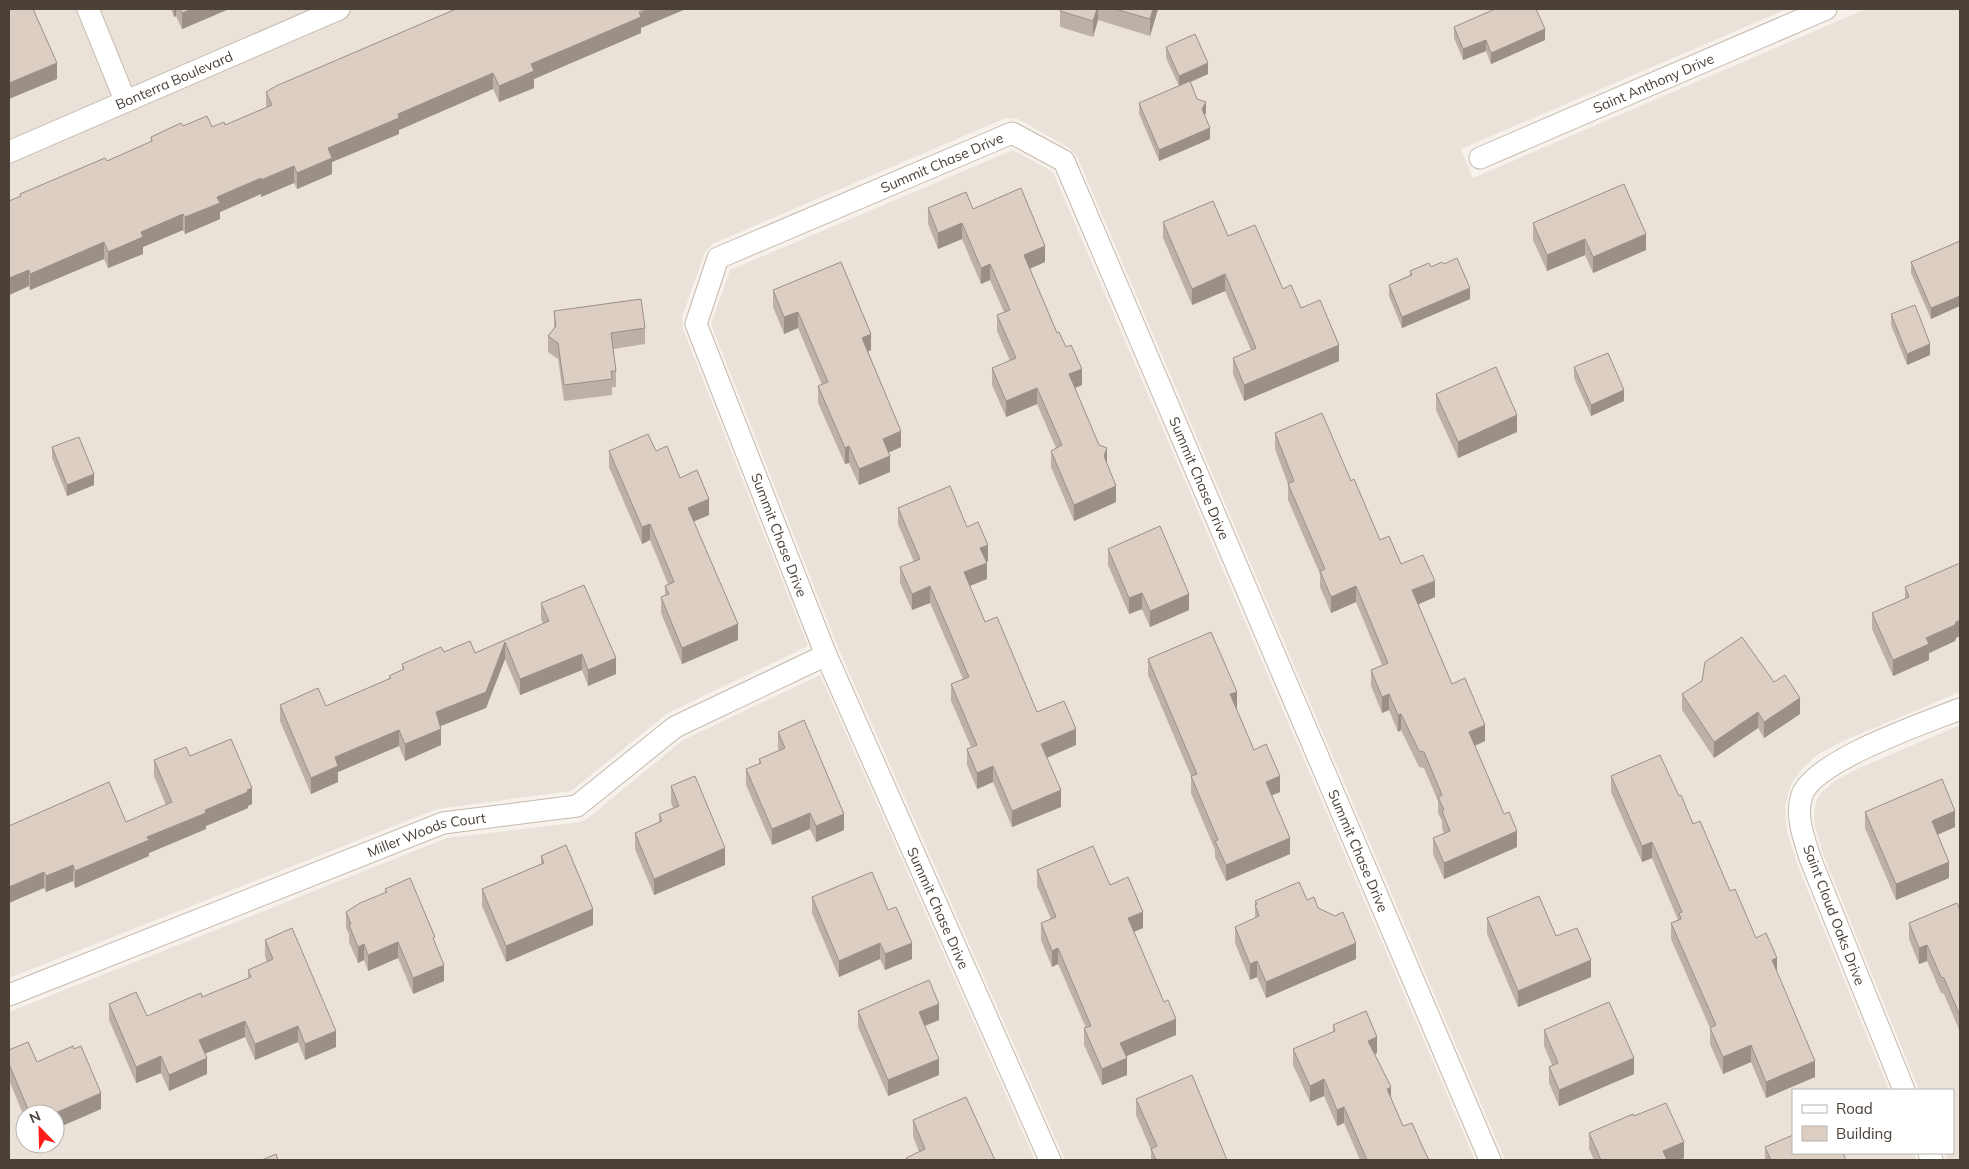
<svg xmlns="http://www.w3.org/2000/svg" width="1969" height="1169" font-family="Mulish,sans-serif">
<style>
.residential{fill:#eae2d8;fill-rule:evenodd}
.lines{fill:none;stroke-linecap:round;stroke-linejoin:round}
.street-casing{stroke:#c5baaf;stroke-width:23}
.street{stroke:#fff;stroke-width:21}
.wall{fill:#bdb1a7}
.shaded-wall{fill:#9a9088}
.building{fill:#dccec2;stroke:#9a9088}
.labels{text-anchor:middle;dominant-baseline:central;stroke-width:4;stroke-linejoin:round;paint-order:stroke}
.street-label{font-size:14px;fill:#4b4137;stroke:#fff}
</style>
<rect width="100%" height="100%" fill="#f6f1ea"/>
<!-- residential -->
<g class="residential">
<path d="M9,9h1778l-326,140 12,29 393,-169h94v683l-117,49 -26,14 -16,15 -10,14 -6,23 2,25 10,32 92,226h-96v63h121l3,7h-412l-428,-1004 -8,-8 -51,-29 -12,-1 -294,126 -7,8 -23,65 1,12 125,317 -140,67 -97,78 -134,18 -428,169z"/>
<path d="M1013,150l40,22 422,988h-410l-226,-510 -128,-326 19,-54z"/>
<path d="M820,675l215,485h-1026v-148l438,-174 133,-16 7,-3 96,-79zM25,1114h30v30h-30z"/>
<path d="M1960,725v435h-13l-3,-7h9v-63h-34l-96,-236 -8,-28 -1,-12 2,-13 7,-10 12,-10 22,-12z"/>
</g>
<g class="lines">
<!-- street casing -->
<g class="street-casing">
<g id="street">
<path d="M88,9l37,91"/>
<path id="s1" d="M9,152l330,-143"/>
<path id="s2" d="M1480,158l346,-149"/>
<path id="s3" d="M9,995l434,-172 134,-17 98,-79 151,-72"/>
<path d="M1904,1090l-94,-232c-6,-20 -15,-42 -8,-63 13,-35 123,-72 158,-86"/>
<path d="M1929,1153l3,7"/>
<path id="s4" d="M1050,1160l-224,-505 -130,-331 22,-66 294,-125 52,28 426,999"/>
</g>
</g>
<!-- street -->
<use href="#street" class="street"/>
</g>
<!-- wall -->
<g class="wall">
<path d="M171,9h58l-47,20 -6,-13 -2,1z"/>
<path d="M1061,9h97l-8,27 -52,-16 -5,17 -33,-10v-16z"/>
<path d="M1454,27l91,13 -54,24 -5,-13 -23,9 -9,-22z"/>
<path d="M641,28v5l-107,46v9l-35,14 -6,-13 -94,41v4l-67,28v12l-35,15 -3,-6 -33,14v-3l-41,18v7l-35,15 -2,-4 -40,17v7l-35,14 -4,-9 -74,31 -1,-4 -20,9v-94l11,-4v-3l87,-33 44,-19v-5l32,-11 29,1 13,-2 41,-17v-16z"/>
<path d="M1166,47l42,27 -18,8 7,17 9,14 -2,2 6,24 -51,22 -20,-47v-11l40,-17 -13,-28z"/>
<path d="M928,208l45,1 72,53 -15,7 27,64 25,52 -7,3 32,76 9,38 -42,19 -23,-54v-16l5,-3 -19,-44 -31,13 -14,-32v-17l18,-7 -13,-30v-16l7,-3 -14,-32 -9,4 -19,-45 -24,10 -10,-25z"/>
<path d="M1163,222l65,14 55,53 18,19 38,53 -95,40 -11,-27v-16l18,-8 -26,-59 -33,14 -29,-67z"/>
<path d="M1533,223l113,27 -53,23 -8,-18 -38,16 -14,-31z"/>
<path d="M1960,241l-29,78 -20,-46v-11z"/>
<path d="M1444,264l26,35 -68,29 -13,-32v-11l21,-10v-4z"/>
<path d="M773,290l98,60 -3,2 33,95 -13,6 2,19 -31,13 -10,-22 -4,1 -27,-61v-17l4,-1 -24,-57 -14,6 -11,-27z"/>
<path d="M554,311l91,17v16l-32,5 3,22v16h-4v8l-48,6 -6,-42 -10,-7v-16l6,-8z"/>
<path d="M1891,314l39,41 -23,10 -16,-40z"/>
<path d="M1574,367l50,34 -33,15 -17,-38z"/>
<path d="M1436,394l81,38 -59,26 -22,-48z"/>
<path d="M1275,433l76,48 29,59 21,24 34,33 -17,7 34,80 33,57 -10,5 42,101 -73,32 -11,-25v-16l11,-5 -2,-5v-7l-4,-8v-12l-14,-33 -5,-1 -18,-37 -3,2 -9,-22 -7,3 -11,-27v-16l11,-5 -26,-63 -25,11 -11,-26v-13l-32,-74v-16l-13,-35z"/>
<path d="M52,447l42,38 -27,11 -15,-38z"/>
<path d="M609,451h47l24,27 29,37 -15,6 44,119 -56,24 -21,-51v-16l4,-2v-9l3,-2 -18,-44 -8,4 -33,-77z"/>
<path d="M898,508l69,19 21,34 -2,1 1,17 -17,7 15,36 52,90 39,33 -29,13 14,49 -49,20 -19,-45 -16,7 -10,-24v-16l4,-2 -20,-46v-17l12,-5 -33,-76 -18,7 -12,-27v-16l14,-5 -16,-38z"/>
<path d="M1108,549l81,61 -39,17 -8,-18 -13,5 -21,-49z"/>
<path d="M1905,587l51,51 -1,3 -26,12v7l-36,16 -21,-47v-16l33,-14z"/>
<path d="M541,603l75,71 -28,12 -6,-16 -62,25 -15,-36 -19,49 -46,18 1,19 -36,16 -6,-15 -61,26v10l-27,12 -31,-73v-16l46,1 63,-27v-3l13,-6v-6l42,-12 31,1 68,-29 -2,-5z"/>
<path d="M1148,659l89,49h-1l18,42 26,42 -8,3 18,59 -64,27 -11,-24v-7l-24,-57v-17l-43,-101z"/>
<path d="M1774,682l26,32 -36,24 -6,-10 -44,30 -32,-48v-16z"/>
<path d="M778,732l66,98 -28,12 -6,-13 -38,16 -26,-60v-16l13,-5v-5l20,-9 -1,-2z"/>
<path d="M190,756l62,48 -4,2v2l-42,18v3l-57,24v3l-74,32 -2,-7 -27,11 -37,-66 117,-4 40,-17 -12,-29v-16z"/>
<path d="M1611,776l68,20 51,95 26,47 21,34 38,105 -49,21 -15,-36 -28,12 -13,-30v-16l-39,-89v-16l7,-3 -26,-62 -10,4 -31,-70z"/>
<path d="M671,786l54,79 -71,30 -19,-46v-16l24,-11v-8l14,-6 -2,-6z"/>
<path d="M1865,812l90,15 -18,8 12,43 -53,22 -31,-72z"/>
<path d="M541,856l52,69 -87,37 -24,-56v-17l59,-25z"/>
<path d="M1037,870l73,15 33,43 -9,4 42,103 -50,21 1,19 -25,10 -18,-40v-17h2l-28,-64 -6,3 -11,-27v-17l10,-4 -14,-33z"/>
<path d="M385,889l50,54 9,38 -31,13 -15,-36 -30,13 -4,-11 -6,3 -9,-21v-8l-3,-6v-16l39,-19z"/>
<path d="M812,897l76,13 24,49 -27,11 -5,-11 -41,18 -27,-64z"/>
<path d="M1307,900l11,8 38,51 -90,39 -9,-21 -7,3 -15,-37v-16l20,-9v-17z"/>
<path d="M1960,910v122l-16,-38 -3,-1 -14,-32 -8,3 -10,-25v-16z"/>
<path d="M1487,918l104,59 -73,30 -31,-73z"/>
<path d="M265,940l71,107 -31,13 -7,-18 -43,18 -10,-23 -40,17 2,20 -38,17 -8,-18 -25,10 -27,-63v-16l38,12 55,-19 46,-19v-8l19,-8 -2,-6z"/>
<path d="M858,1011l81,9 -14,6 14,49 -51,21 -30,-69z"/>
<path d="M1333,1025l44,28 -2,1 16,44 12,28 21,24 5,10h-69l-16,-37 -7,3 -13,-30 -14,6 -17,-37v-16l40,-17z"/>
<path d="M1544,1030l90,44 -75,32 -10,-23v-16l3,-2 -8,-19z"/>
<path d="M9,1050l28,12 64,47 -46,20v-15h-30v5l-16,-39z"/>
<path d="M1136,1099l91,61h-76v-10l-15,-35z"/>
<path d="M1634,1116l50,42 -5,2h-85l-5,-11v-16z"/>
<path d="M913,1120l82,40h-89v-2l13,-6 -6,-16z"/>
<path d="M1765,1147l81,13h-81z"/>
</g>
<!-- shaded-wall -->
<g class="shaded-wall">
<path d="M174,9h2v7l-2,1z"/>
<path d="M192,9h37l-47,20v-16z"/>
<path d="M648,9h38l-45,19v5l-107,46v9l-35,14v-16l32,-22z"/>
<path d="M1097,9h1v11l-5,17v-16z"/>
<path d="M1153,9h5l-8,27v-17z"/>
<path d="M1545,29v11l-54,24v-11z"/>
<path d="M1486,40v11l-23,9v-11z"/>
<path d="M57,63v16l-48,20v-16z"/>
<path d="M1208,63v11l-29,13v-11z"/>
<path d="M493,73v16l-94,41v4l-67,28v12l-35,15v-16l31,-25 70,-34z"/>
<path d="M1206,102v11l-4,7v-11z"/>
<path d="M1210,128v11l-51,22v-11z"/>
<path d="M294,166v17l-33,14v-17z"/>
<path d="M261,178v16l-41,18v7l-35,15v-17l32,-20z"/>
<path d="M183,214v16l-40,17v7l-35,14v-16l33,-20z"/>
<path d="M962,223v16l-24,10v-16z"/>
<path d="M1646,234v16l-53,23v-16z"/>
<path d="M1585,239v16l-38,16v-16z"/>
<path d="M104,242v17l-74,31v-16z"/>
<path d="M1045,246v16l-21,9v-16z"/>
<path d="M990,264v16l-9,4v-16z"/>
<path d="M29,270v16l-20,9v-17z"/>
<path d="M1225,274v17l-33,14v-16z"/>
<path d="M1470,288v11l-68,29v-11z"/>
<path d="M1960,296v10l-29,13v-11z"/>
<path d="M798,312v16l-14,6v-17z"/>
<path d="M871,334v16l-9,4v-16z"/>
<path d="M1930,344v11l-23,10v-11z"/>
<path d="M1339,345v16l-95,40v-16z"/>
<path d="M1082,369v16l-13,5v-16z"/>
<path d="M1037,388v16l-31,13v-16z"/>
<path d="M1624,390v11l-33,15v-11z"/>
<path d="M1517,415v17l-59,26v-16z"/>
<path d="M901,431v16l-18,8v-16z"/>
<path d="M849,446v17l-4,1v-16z"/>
<path d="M1107,448v16l-3,-8z"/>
<path d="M890,456v16l-31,13v-16z"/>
<path d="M94,474v11l-27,11v-11z"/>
<path d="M1116,486v16l-42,19v-16z"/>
<path d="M709,499v16l-21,9v-16z"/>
<path d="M650,524v16l-8,4v-17z"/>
<path d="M988,545v16l-8,3v-16z"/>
<path d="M987,563v16l-23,9v-16z"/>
<path d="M1435,581v16l-23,10v-17z"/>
<path d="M930,586v17l-18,7v-16z"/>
<path d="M1356,586v16l-25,11v-16z"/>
<path d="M1142,593v16l-13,5v-16z"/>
<path d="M1189,594v16l-39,17v-16z"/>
<path d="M1960,620v16l-4,2 -1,3 -26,12v7l-36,16v-16l33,-22z"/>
<path d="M738,624v16l-56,24v-16z"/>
<path d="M505,642v17l-19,49 -50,20v-16z"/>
<path d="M582,654v16l-62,25v-16z"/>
<path d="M616,658v16l-28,12v-16z"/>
<path d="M1237,692v16l-7,2v-16z"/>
<path d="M1389,694v16l-7,3v-16z"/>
<path d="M1800,698v16l-36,24v-16z"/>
<path d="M1758,712v16l-44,30v-16z"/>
<path d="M1401,714v16l-3,2v-17z"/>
<path d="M1485,725v16l-16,7v-16z"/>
<path d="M441,729v16l-36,16v-17z"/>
<path d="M1076,729v16l-35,15v-16z"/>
<path d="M399,730v16l-61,26v10l-27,12v-16l24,-21z"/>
<path d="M993,766v16l-16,7v-16z"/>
<path d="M1280,776v16l-14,6v-16z"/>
<path d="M252,788v16l-4,2v2l-42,18v3l-57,24v3l-74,32v-17z"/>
<path d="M1061,790v17l-49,20v-16z"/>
<path d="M1955,811v16l-23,10v-16z"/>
<path d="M810,813v16l-38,16v-16z"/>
<path d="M844,814v16l-28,12v-16z"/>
<path d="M1517,831v16l-73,32v-16z"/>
<path d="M1290,838v16l-64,27v-16z"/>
<path d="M1652,842v16l-10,4v-16z"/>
<path d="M725,848v17l-71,30v-16z"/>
<path d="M1949,862v16l-53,22v-16z"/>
<path d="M73,865v16l-27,11v-16z"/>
<path d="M44,872v16l-35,15v-16z"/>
<path d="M593,909v16l-87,37v-16z"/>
<path d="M1143,912v16l-15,6v-16z"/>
<path d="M398,942v16l-30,13v-16z"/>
<path d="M880,943v16l-41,18v-16z"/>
<path d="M912,943v16l-27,11v-16z"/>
<path d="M1356,943v16l-90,39v-16z"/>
<path d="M364,944v16l-6,3v-16z"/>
<path d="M1927,945v16l-8,3v-16z"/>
<path d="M1058,948v16l-6,3v-16z"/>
<path d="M1777,958v16l-5,-14z"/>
<path d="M1591,960v17l-73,30v-16z"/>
<path d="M1257,961v16l-7,3v-16z"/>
<path d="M444,965v16l-31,13v-16z"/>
<path d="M939,1004v16l-20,8v-16z"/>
<path d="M1176,1019v16l-56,24v-16z"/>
<path d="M245,1021v16l-46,19v-16z"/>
<path d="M298,1026v16l-43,18v-16z"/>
<path d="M336,1031v16l-31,13v-16z"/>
<path d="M1377,1037v16l-9,4v-16z"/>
<path d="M1751,1045v17l-28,12v-17z"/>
<path d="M161,1056v17l-25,10v-16z"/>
<path d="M207,1058v16l-38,17v-16z"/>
<path d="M1127,1058v17l-25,10v-16z"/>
<path d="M1634,1058v16l-75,32v-16z"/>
<path d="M939,1059v16l-51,21v-16z"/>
<path d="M1815,1061v16l-49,21v-16z"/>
<path d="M1324,1079v17l-14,6v-16z"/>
<path d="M1391,1087v16l-4,-14z"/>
<path d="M101,1093v16l-46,20v-15h-2z"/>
<path d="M1344,1107v16l-7,3v-16z"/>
<path d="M1684,1142v16l-5,2h-16v-9z"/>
</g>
<!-- building -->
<g class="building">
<path d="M9,9h24l24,54 -48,20z"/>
<path d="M180,9h12l-10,4z"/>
<path d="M456,9h192l-9,3 2,5 -110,47 3,7 -35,15 -6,-13 -95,41 1,4 -71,30 4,10 -35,15 -3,-7 -33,14v-2l-44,19 3,6 -35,14 -2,-3 -42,18 2,5 -35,15 -4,-10 -74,32 -1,-4 -20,8v-77l12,-5 -1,-2 85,-36 2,3 45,-20 -1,-4 30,-14 2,3 24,-10 5,11 12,-5 1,3 47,-20 -6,-13 10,-6z"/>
<path d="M1061,9h36l-4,12 -33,-10z"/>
<path d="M1115,9h38l-3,10z"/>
<path d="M1495,9h41l9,20 -54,24 -5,-13 -23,9 -9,-22z"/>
<path d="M1195,34l13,29 -29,13 -13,-29z"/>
<path d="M1190,81l7,18 9,3 -4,7 8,19 -51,22 -20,-47z"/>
<path d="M1624,184l22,50 -53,23 -8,-18 -38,16 -14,-32z"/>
<path d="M1021,188l24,58 -21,9 33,78 2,-1 7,15 5,-2 11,24 -13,5 30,71 8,3 -3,8 12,30 -42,19 -23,-54 11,-6 -25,-57 -31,13 -14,-33 24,-10 -19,-43 13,-5 -20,-46 -9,4 -19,-45 -24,10 -10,-25 38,-16 7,17z"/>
<path d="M1213,201l15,35 27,-11 28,64 8,-4 10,23 19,-8 19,45 -95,40 -11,-27 23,-10 -31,-74 -33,15 -29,-67z"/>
<path d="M1960,241v55l-29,12 -20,-46z"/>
<path d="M1457,258l13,30 -68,29 -13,-32 23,-10 -2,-4 19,-8 2,4 11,-5 2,2z"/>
<path d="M841,262l30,72 -9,4 39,93 -18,8 7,17 -31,13 -10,-23 -4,2 -27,-62 10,-4 -30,-70 -14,5 -11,-27z"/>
<path d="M641,299l4,29 -34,5 5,38h-5l1,8 -48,6 -6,-42 -10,-7 8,-10 -2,-15z"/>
<path d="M1915,305l15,39 -23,10 -16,-40z"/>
<path d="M1608,353l16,37 -33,15 -17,-38z"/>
<path d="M1496,367l21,48 -59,27 -22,-48z"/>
<path d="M1322,413l29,68 3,-2 26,61 9,-4 12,28 22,-9 12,26 -23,9 40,94 13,-6 20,47 -16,7 35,82 5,-2 8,19 -73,32 -11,-25 17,-7 -8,-20 2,-1 -6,-13 4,-2 -18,-43 -5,-1 -18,-37 -3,1 -9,-21 -7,3 -11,-27 17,-7 -32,-77 -25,11 -11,-26 5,-2 -37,-85 6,-3 -19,-48z"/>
<path d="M648,434l8,17 11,-5 13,32 17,-8 12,29 -21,9 50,116 -56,24 -21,-51 8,-3 -4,-8 9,-4 -24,-58 -8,3 -33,-76z"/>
<path d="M79,437l15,37 -27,11 -15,-38z"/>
<path d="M950,486l17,41 11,-5 10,23 -8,3 7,15 -23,9 21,50 12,-5 40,95 27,-11 12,28 -35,15 20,46 -49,21 -19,-45 -16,7 -10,-24 10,-4 -26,-61 18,-7 -39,-91 -18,8 -12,-27 20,-8 -22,-51z"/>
<path d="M1160,526l29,68 -39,17 -8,-18 -13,5 -21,-49z"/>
<path d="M1960,563v57l-4,2 -1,3 -29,13 3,6 -36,16 -21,-47 37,-16 -4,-10z"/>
<path d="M584,585l32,73 -28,12 -6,-16 -62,25 -15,-37 -19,50 -50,20 5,17 -36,15 -6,-14 -64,27 3,9 -27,12 -31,-73 38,-17 8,18 65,-28 -2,-2 15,-7 -2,-5 39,-17 3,5 26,-11 5,12 74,-32 -8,-18z"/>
<path d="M1211,632l26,60 -7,2 24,56 12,-6 14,32 -14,6 24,56 -64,27 -11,-24 3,-1 -27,-64 6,-2 -49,-115z"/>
<path d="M1742,637l32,45 11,-7 15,23 -36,24 -6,-10 -44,30 -32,-48 20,-13 3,-19z"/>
<path d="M804,720l40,94 -28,12 -6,-13 -38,16 -26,-60 15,-6 -2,-4 26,-11 -7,-16z"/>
<path d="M231,739l21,49 -5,2 1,2 -43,18 1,3 -59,24 2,3 -74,31 -2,-6 -27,11 -2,-4 -35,15v-61l100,-44 17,40 46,-20 -18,-42 32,-13 4,9z"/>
<path d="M1660,755l19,41 2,-1 12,29 7,-3 30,70 5,-2 21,49 10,-5 11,25 -5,2 43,101 -49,21 -15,-37 -28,12 -13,-29 6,-3 -45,-102 10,-4 -2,-6 3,-1 -30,-70 -10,4 -31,-70z"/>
<path d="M695,776l30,72 -71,31 -19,-46 27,-12 -3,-7 20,-8 -8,-20z"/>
<path d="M1942,779l13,32 -23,10 17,41 -53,22 -31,-72z"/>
<path d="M566,845l27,64 -87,37 -24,-57 62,-26 -3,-7z"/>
<path d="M1093,846l17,39 18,-8 15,35 -15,6 36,84 4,-2 8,19 -56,24 7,15 -25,11 -18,-41 7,-2 -33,-78 -6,3 -11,-28 15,-6 -19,-47z"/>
<path d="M872,872l16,38 8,-3 16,36 -27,11 -5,-11 -41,18 -27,-64z"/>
<path d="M410,878l25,59 -2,1 11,27 -31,13 -15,-36 -30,13 -4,-11 -6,3 -9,-22 2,-1 -5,-12 14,-9 27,-11 -2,-3z"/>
<path d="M1299,882l8,18 7,-3 4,11 17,8 8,-4 13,31 -90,39 -9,-21 -7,3 -15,-37 24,-11 -4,-11 2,-1 -2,-3z"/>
<path d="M1539,896l17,40 21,-8 14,32 -73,31 -31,-73z"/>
<path d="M1957,903l3,7v106l-16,-38 -3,-1 -14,-32 -8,3 -10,-25z"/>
<path d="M292,928l44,103 -31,13 -7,-18 -43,18 -10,-23 -46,19 8,18 -38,17 -8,-19 -25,11 -27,-63 27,-12 11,24 54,-23 1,4 49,-20 -3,-7 25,-11 -8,-19z"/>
<path d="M929,980l10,24 -20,8 20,47 -51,21 -30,-69z"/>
<path d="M1609,1002l25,56 -75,32 -10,-23 9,-4 -14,-33z"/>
<path d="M1366,1011l11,26 -9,4 23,46 -4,2 16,37 9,-3 12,27 5,10h-62l-23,-53 -7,3 -13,-31 -14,7 -17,-37 42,-18 -2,-6z"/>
<path d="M28,1042l9,20 36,-16 1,3 7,-3 20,47 -48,21h-23l-21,-50v-14z"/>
<path d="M1192,1075l35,85h-71l-5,-11 6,-3 -21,-47z"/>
<path d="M966,1097l29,63h-88l-1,-2 19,-9 -12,-29z"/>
<path d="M1666,1103l18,39 -21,9 4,9h-66l-12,-27 44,-19 1,2z"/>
<path d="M1793,1135v18h50l3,7h-75l-6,-13z"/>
<path d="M276,1154l2,6h-16z"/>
</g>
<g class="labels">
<!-- street labels -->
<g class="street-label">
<text stroke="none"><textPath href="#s1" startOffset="180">Bonterra Boulevard</textPath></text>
<text stroke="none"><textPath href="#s2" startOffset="189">Saint Anthony Drive</textPath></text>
<text stroke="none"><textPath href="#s4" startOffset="1221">Summit Chase Drive</textPath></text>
<text stroke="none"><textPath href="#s4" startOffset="1701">Summit Chase Drive</textPath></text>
<text transform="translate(779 535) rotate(69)">Summit Chase Drive</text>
<text stroke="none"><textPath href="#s3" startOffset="448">Miller Woods Court</textPath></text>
<text stroke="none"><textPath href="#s4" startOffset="2106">Summit Chase Drive</textPath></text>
<text transform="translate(938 908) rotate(66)">Summit Chase Drive</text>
<text transform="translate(1834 915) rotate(69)">Saint Cloud Oaks Drive</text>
</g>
</g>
<!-- border -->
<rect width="1969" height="1169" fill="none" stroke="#4b4137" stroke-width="20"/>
<!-- legend -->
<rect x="1792" y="1089" width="162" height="65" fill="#ffffff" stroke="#b7b3af"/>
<rect x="1802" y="1105" width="25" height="8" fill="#ffffff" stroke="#b7b3af"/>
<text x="1836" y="1114" font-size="15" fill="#4b4137">Road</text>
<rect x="1802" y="1126" width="25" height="15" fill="#dccec2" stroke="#b7b3af"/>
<text x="1836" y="1139" font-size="15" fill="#4b4137">Building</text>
<!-- north arrow -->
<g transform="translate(40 1129) rotate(337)"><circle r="24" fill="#ffffff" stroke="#b7b3af"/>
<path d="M0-4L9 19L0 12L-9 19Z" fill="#ff1b18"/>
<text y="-8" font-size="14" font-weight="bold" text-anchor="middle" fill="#4b4137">N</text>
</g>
</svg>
